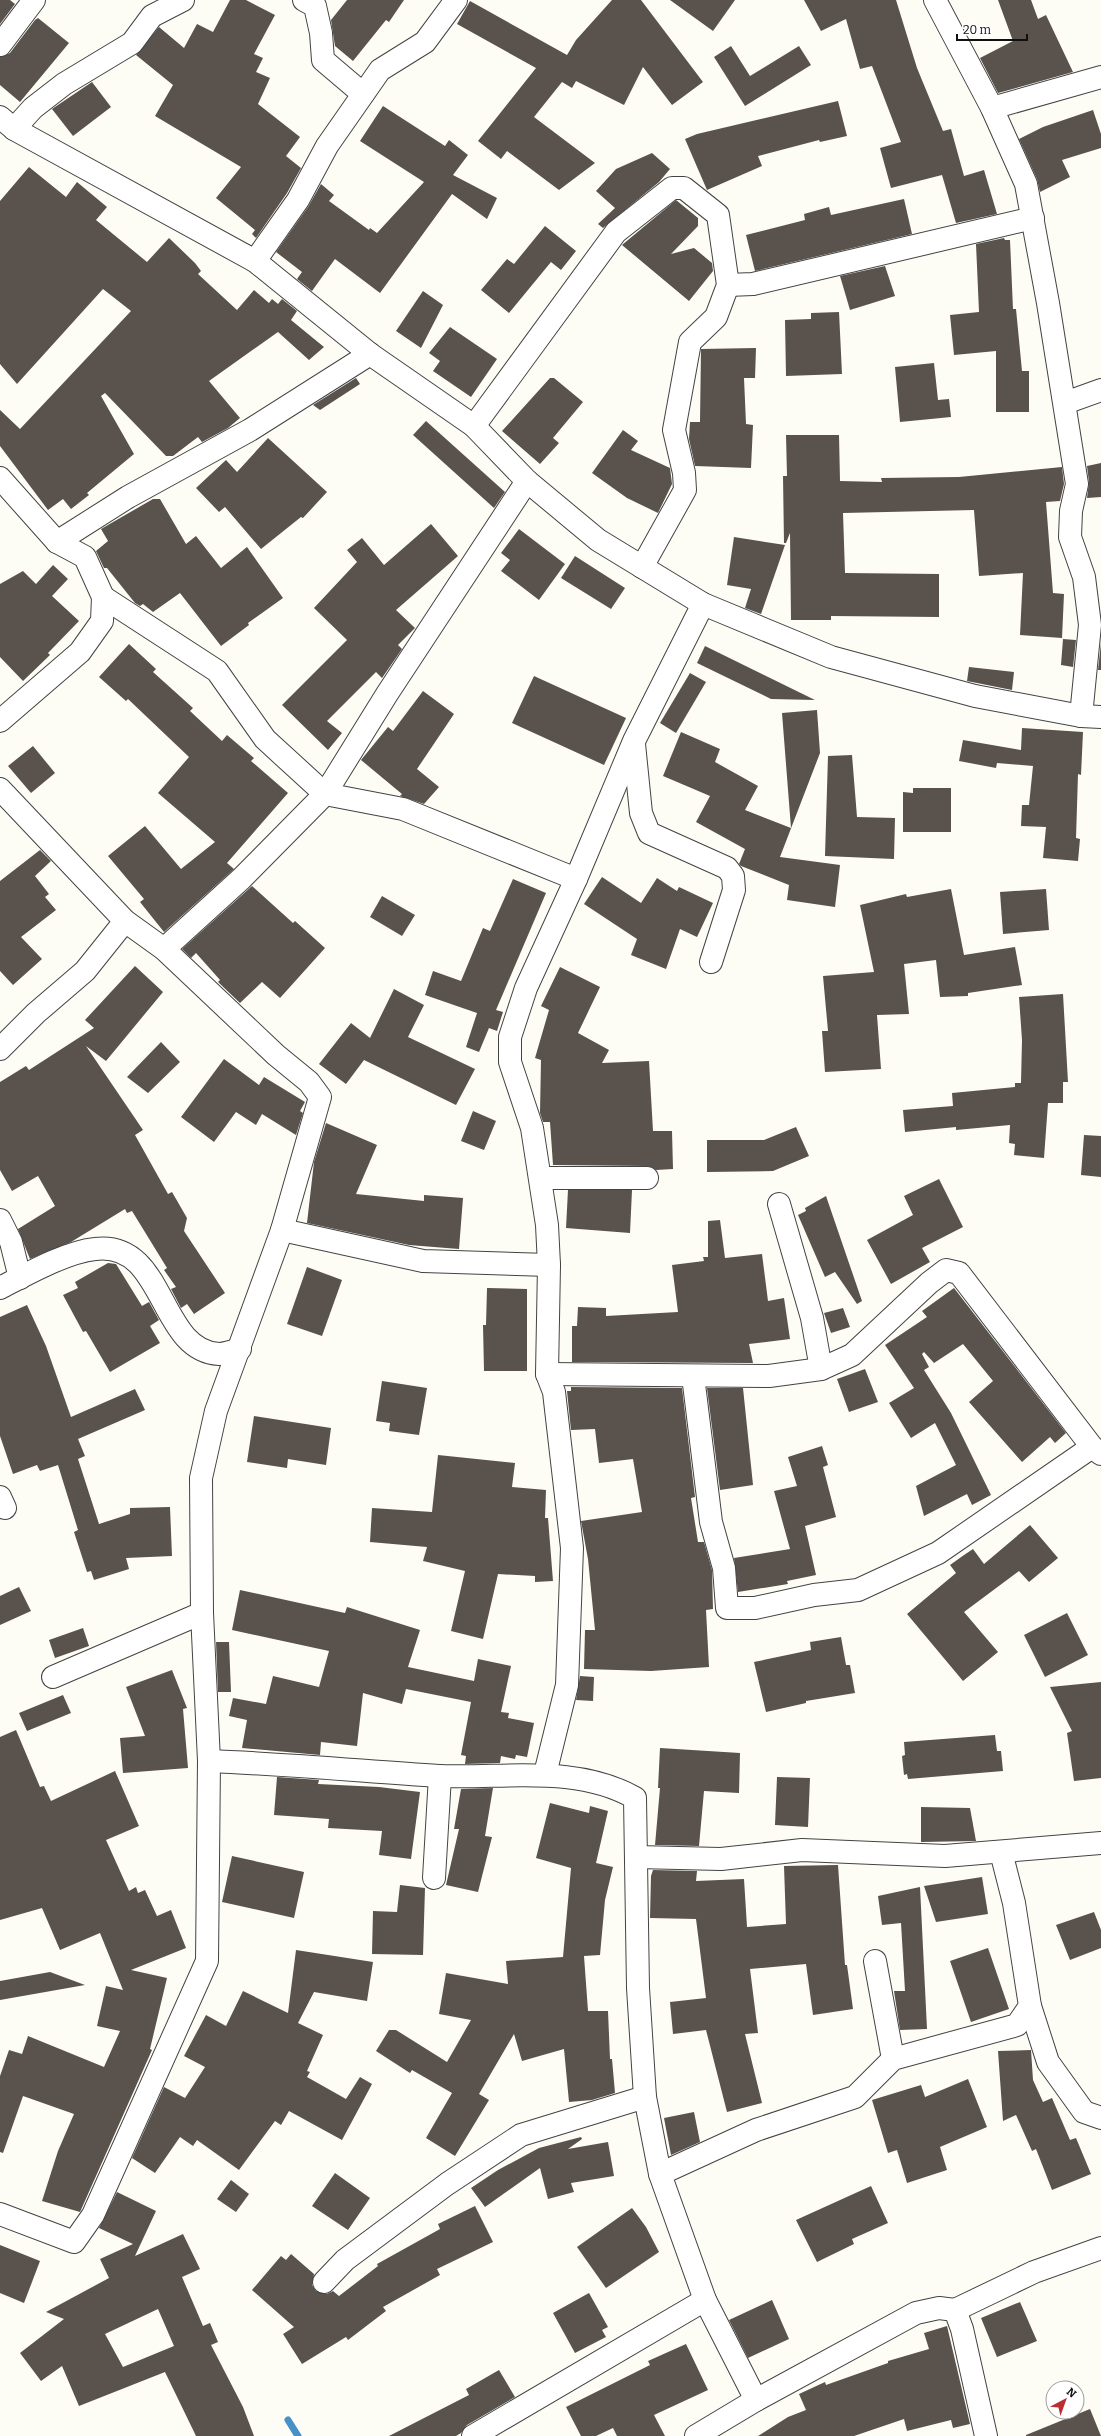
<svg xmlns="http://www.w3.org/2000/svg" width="1101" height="2436" font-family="Bitter,serif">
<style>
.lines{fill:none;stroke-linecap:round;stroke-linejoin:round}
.stream{stroke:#4691c7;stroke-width:7}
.building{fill:#59524d;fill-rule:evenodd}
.minor-casing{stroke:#434343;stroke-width:24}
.minor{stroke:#fff;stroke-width:22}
</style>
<rect width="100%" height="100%" fill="#fefdf5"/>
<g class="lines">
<!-- stream -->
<path class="stream" d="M288,2420l10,16"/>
</g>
<!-- building -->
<g class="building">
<path d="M0,0h10l5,4 -15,20z"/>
<path d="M230,0h16l29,15 -21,39 9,4 -7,14 14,6 -12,26 42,33 -14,19 15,12 -14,25 -31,45 -4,-4 3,-4 -39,-32 25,-31 -86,-51 18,-31 -37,-30 23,-28 25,21 13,-24 16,8z"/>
<path d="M347,0h57l-15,22 -3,-2 -33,41 -18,-15 -4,-26z"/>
<path d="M612,0h29l62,82 -31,23 -29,-38 -19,38 -48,-24 -4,7 -10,-6 -28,35 61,46 -36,27 -52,-39 -6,8 -23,-18 58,-73 -79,-44 13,-23 97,54 9,-15z"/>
<path d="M670,0h65l-22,31z"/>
<path d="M804,0h92l21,68 26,63 8,-2 13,47 20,-6 13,44 -41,9 -14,-48 -51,13 -11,-40 21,-6 -29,-76 -12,3 -14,-50 -25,12z"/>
<path d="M998,0h33l7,19 8,-4 27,57 -75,21 -18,-35 33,-17z"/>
<path d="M38,18l31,25 -49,59 -20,-17v-28l10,-4 25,-33z"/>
<path d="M731,46l19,30 49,-30 12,19 -66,41 -31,-49z"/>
<path d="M92,82l19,25 -38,29 -21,-27z"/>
<path d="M838,101l9,35 -27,6 -1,-2 -61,16 4,10 -55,24 -22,-51 12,-5z"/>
<path d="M383,106l62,40 4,-6 19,15 -15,20 44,23 -10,21 -35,-25 -72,99 -45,-34 -23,32 -15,-12 5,-7 -26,-20 32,-45 13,-23 13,11 -5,6 40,29 1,-2 7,5 47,-51 -64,-41z"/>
<path d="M1093,110l8,24v14l-39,12 8,17 -30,15 -3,-13 -18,-40 24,-12z"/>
<path d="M652,153l18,16 -11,13 -56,46 -5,-4 17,-16 -19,-17 20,-22z"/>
<path d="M29,167l37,30 11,-15 30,25 -11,13 51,42 22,-24 26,25 6,8 -3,3 39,36 17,-20 15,13 3,-4 6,5 4,-5 15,12 -6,9 33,27 -15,13 -31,-28 -69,49 31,37 -12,10 -26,14 -4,-5 -25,19h-7l-61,-63 -4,3 33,58 -47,39 2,2 -18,14 -8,-10 -15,11 -48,-64v-36l20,19 111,-118 -28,-22 -86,95 -17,-20v-163z"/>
<path d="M904,199l8,35 -157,37 -9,-36 59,-15 -1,-6 25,-7 2,8z"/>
<path d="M676,200l22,18v8l-27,28 23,-6 18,15 1,8 -24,30 -67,-56z"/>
<path d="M545,226l31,25 -15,19 -10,-8 -42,51 -28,-23 26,-31 7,5z"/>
<path d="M1004,238l1,2h5l3,69h3l6,62h7v41h-33v-61l-42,4 -4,-40 29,-3 -3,-68z"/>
<path d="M885,266l10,30 -45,14 -10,-34z"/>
<path d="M423,291l20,14 -22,43 -25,-17z"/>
<path d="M839,312l3,62 -56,2 -1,-56 26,-1v-6z"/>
<path d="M450,327l47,32 -26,38 -38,-26 7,-10 -11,-8z"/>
<path d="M756,348l-1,30h-11l2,46 7,1 -2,43 -56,-2 -6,-27 1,-17h10l1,-73z"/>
<path d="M934,363l4,37 11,-1 2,18 -51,5 -5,-55z"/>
<path d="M356,378l4,6 -40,26 -7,-5z"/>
<path d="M550,378h4l29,24 -30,36 6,5 -19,21 -38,-33z"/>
<path d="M426,421l79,71 -11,16 -81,-73z"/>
<path d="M623,430l15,11 -7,9 39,18 2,16 -14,29 -31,-15 -35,-25z"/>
<path d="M786,435h53l1,46 42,1 -1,-4 78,-1 103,-10 2,17 -4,17 -14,1 7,91 11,1 -2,44 -42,-3 3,-62 -44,3 -5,-66 -131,3 2,60 94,1v43l-108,-1v4h-40l-1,-87 -4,10h-2l-1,-67h4z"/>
<path d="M268,438l59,54 -24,26 -2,-1 -40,32 -36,-42 -6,5 -23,-24 30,-28 11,12z"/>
<path d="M1101,463v34l-14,1 2,-16 -2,-16z"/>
<path d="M153,499h7l26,45 10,-8 25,32 26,-21 36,51 -35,25 1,2 -28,21 -41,-53 -27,19 -10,-8 -3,2 -5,-3 -28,-35h-3l-8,-17 12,-10 -7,-12z"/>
<path d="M431,524l27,32 -62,54 19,18 -17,17 4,4 -20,29 -6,-6 -49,49 15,12 -14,17 -46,-45 65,-65 -33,-32 43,-46 -10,-12 15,-12 22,27z"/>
<path d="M519,529l46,35 -26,36 -38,-29 9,-11 -9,-7z"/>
<path d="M734,537l51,8 -24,69 -16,-6 6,-19 -24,-4z"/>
<path d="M575,556l50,32 -14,21 -50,-31z"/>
<path d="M53,565l15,14 -16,17 27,25 -31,32 2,2 -27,26 -23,-24v-73l23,-13 13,13z"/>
<path d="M1063,639l13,1 -3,27 -12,-2z"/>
<path d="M1101,643v27h-3z"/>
<path d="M129,644l27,25 -3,3 40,36 -3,3 32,30 5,-6 27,23 -3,3 37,32 -61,70 7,6 -70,63 -24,-30 4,-3 -36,-43 37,-30 36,43 34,-27 -57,-49 31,-36 -61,-58 -2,2 -27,-24z"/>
<path d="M705,646l110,54 -44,-1 -74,-36z"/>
<path d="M969,667l45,5 -2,18 -45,-9z"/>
<path d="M690,673l16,9 -30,51 -16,-10z"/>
<path d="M534,676l92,42 -22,47 -92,-42z"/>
<path d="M423,691l31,23 -37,55 22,18 -15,17 -24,-8 2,-2 -41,-34 27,-33 5,4z"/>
<path d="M817,710l3,43 -40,104 60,8 -5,42 -48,-7 2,-15 -48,-19 -2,-2 6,-15 -49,-27 14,-26 -47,-20 18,-44 39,17 -5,13 43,24 -13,24 46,18 -9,-115z"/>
<path d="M1022,728l61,4 -2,43 -3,-1 -2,64 4,1 -2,22 -35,-3 3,-31 -25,-1 1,-21h7l4,-39 -36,-3 -1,5 -37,-7 4,-21 58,10z"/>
<path d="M33,746l22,27 -24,20 -23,-27z"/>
<path d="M852,755l5,62 38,1 -1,41 -69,-3 3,-100z"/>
<path d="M913,788h38v44h-48v-40l10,1z"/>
<path d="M40,850l11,11 -16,15 14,18 -4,3 11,13 -35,27 21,22 -29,26 -13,-14v-90z"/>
<path d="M602,877l39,26 16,-25 20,13 2,-4 34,16 -16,34 -17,-8 -14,40 -35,-14 6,-16 -53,-35z"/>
<path d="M513,879l33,14 -50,117 7,2 -6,19 -8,-3 -10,24 -13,-5 11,-34 -52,-18 8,-24 28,10 22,-53 7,3z"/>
<path d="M252,886l41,37 2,-2 30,27 -45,50 -18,-16 -22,21 -22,-21 2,-2 -24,-27 -5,5 -9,-9z"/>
<path d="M951,889l13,66 51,-8 7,38 -54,8v3l-28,1 -4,-37 -32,4 5,50 -32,1 4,54 -56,3 -3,-41h6l-5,-55 51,-4 -14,-67 46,-11 1,3z"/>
<path d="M1046,889l3,41 -46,4 -3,-42z"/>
<path d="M382,896l33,19 -13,21 -32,-19z"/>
<path d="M135,966l28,26 -57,69 -20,-15 57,84 -8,5 33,59 4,-2 15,26 -3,13 41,62 -31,21 -7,-10 -6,4 -10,-19 5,-2 -12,-17 3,-2 -35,-57 -5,2 -2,-4 -54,33 -41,17 -12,-30 37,-23 -17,-30 -26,15 -12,-21v-88l26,-16 3,4 65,-42 -9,-8z"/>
<path d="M560,967l40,20 -22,46 31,17 -7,13 47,-2 4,70h19l1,38 -17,1 -9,-4 -94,-1 -3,-43h-7l-3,-9 1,-53 -6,-2 14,-48 -8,-4z"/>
<path d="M394,989l30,16 -16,32 67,32 -19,36 -92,-45 -18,24 -27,-20 32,-41 19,15z"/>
<path d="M1063,994l5,88h-5v21h-15l-4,55 -30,-3 1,-11 -6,-1 1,-18 -54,5v-3l-51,5 -2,-22 50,-4 -1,-13 63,-6v-4h6l1,-43 -3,-43z"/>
<path d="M161,1042l19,20 -32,31 -21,-16z"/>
<path d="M224,1059l35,26 5,-8 41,25 -5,9 3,2 -7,22 -34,-21 -6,11 -20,-13 -22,30 -33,-25z"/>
<path d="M473,1111l23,10 -12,29 -23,-9z"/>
<path d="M326,1123l51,22 -21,49 68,7v-6l39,3 -4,51 -50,-4 -102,-22 7,-61z"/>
<path d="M796,1127l13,29 -36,15 -66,1v-32h57z"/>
<path d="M1084,1135l17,1v41l-20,-2z"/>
<path d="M939,1179l24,48 -41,21 8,14 -39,22 -24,-44 46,-25 -9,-19z"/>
<path d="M568,1190h64l-2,43 -64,-5z"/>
<path d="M826,1196l36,105 -5,3 -22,-32 -10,5 -27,-62 8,-4 -1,-3z"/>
<path d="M720,1220l5,38 37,-4 6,47 16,-3 6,41 -41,5 4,19 -181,-1v-36h5l1,-19 28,1v8l72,-4 -6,-47 32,-4 -1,-4h5v-36z"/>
<path d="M108,1263l8,1 26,42 7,-4 10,18 -9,6 10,17 -50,29 -24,-41 -3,1 -20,-37 15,-7 -3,-6z"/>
<path d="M307,1267l35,13 -20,56 -35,-12z"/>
<path d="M487,1288l40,1v82h-43l-1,-46h3z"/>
<path d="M954,1288l112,145 -11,10 -5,-6 -28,25 -53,-60 24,-21 -30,-37 -29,19 -10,-11 -2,2 7,13 -5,3 27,43 40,82 -19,10 -5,-11 -43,22 -8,-30 40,-21 -21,-42 -24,15 -22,-35 25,-15 -29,-43 42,-28 -5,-6z"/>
<path d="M27,1305l19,41 25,71 64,-28 10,21 -67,29 7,17 -7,3 21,65 31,-10v-6l40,-1 2,49 -46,2 3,11 -35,11 -3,-9 -4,1 -13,-40 4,-2 -20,-65 -18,6 -3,-6 -24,9 -13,-38v-119z"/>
<path d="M843,1308l7,19 -19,6 -7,-20z"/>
<path d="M865,1369l13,33 -29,10 -12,-33z"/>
<path d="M382,1381l45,7 -8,47 -30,-4 1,-8 -14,-2z"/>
<path d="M571,1387l111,1 13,109 -4,1 7,44h6l8,28 1,39 -7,1 3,57 -58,4 -67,-2 1,-39h10l-7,-71 -7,-38 61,-9 -9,-53 -34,4 -4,-34 -24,1 -4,-39h4z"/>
<path d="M707,1388h36l10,97 -33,5z"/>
<path d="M254,1416l77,12 -5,37 -38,-6 -1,9 -40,-6z"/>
<path d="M822,1446l6,19 -5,2 13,50 -31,9 11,49 -29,6 1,3 -50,8 -4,-34 56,-9 -16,-58 23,-5 -9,-29z"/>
<path d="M438,1455l77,8 -3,24 34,3 -1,28h3l5,63 -18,1v-6l-37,-2 -15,65 -32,-8 14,-60 -42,-10 4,-14 -57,-5 2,-34 60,4z"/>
<path d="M1030,1525l28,33 -29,24 -10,-11 -55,41 34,40 -35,29 -56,-67 49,-41 -6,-8 14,-10 9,-6 11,15z"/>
<path d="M19,1587l12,24 -31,14v-29z"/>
<path d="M240,1590l105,23 2,-6 73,23 -12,37 66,14 4,-22 33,7 -10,46 8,1 -1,5 26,5 -7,34 -11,-2 -1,4 -14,-3 -1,7 -35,1 1,-8 -5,-1 10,-53 -65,-13 -4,15 -39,-11 -6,53 -36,-4 -1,13 -78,-7 5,-28 -18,-4 4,-18 33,6 7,-28 46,11 10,-36 -97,-21z"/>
<path d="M1067,1613l21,42 -43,22 -21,-42z"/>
<path d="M83,1628l6,18 -34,12 -6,-18z"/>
<path d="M841,1637l5,28h4l5,28 -49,8v2l-40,9 -12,-50 57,-12 -1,-8z"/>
<path d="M216,1642h13l2,50h-13z"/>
<path d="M172,1670l15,38 -4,1 5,59 -65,5 -3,-35 25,-2 -19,-49z"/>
<path d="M580,1676l14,1 -1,24 -17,-1z"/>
<path d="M1101,1682v96l-27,3 -7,-48 5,-2 -22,-44z"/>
<path d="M63,1695l8,18 -44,18 -8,-18z"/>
<path d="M16,1730l24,57 4,-1 7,15 64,-30 24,55 -33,14 23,51 7,-4 2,6 7,-3 12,26 14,-6 15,38 -55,22 36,8 -17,71 2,1 -72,162 -38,-11 16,-50 16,-37 -51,-18 -20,57 -3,-1v-76l9,-26 13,4 6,-18 76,31 16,-36 -23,-5 9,-40 17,4 -23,-57 -40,17 -18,-42 -42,12v-183z"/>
<path d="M995,1735l2,16h4l2,20 -95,8 -1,-5 -3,1 -2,-19 3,-1 -1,-13z"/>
<path d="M660,1748l80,5 -1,40 -35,-2 -5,55 -44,-1 5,-57h-2z"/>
<path d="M277,1777l42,3 -1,4 61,3 41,5 -9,67 -32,-4 3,-24 -54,-3 1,-9 -55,-4z"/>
<path d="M777,1777l33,1 -2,49 -33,-2z"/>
<path d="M493,1788l-8,48 7,1 -14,55 -32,-7 13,-56h-5l7,-40z"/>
<path d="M550,1803l39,10 1,-7 18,5 -12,52 17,4 -8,33 -5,55 -16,1 4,55h20l2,48h2l3,34 -23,7 -23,2 -5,-53 -42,12 -8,-27 -35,60 10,6 -34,56 -29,-18 26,-45 -40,-23 -2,3 -34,-22 13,-21h7l51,32 24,-42 -32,-6 7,-41 62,11 -2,-23 57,-4 8,-89 -35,-10z"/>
<path d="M921,1807l49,1 6,33 -55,1z"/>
<path d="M232,1856l72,16 -10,46 -72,-16z"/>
<path d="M838,1865l7,100h2l6,44 -40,6 -7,-51 -56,5 8,64 -13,1 17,69 -35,9 -21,-82 -33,4 -3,-32 36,-4 -10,-79 -46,-1 1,-42 2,-6 44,1 -1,10 48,-2 3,48 39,-3 -2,-58z"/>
<path d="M982,1877l6,37 -52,8 -12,-36z"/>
<path d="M400,1885l25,3 -2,67 -51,-1 1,-43 24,1z"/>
<path d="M920,1887l7,142 -27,1 -6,-39h11l-4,-68 -19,2 -4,-29z"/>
<path d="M1094,1912l7,18v18l-31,12 -14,-35z"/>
<path d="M988,1948l21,61 -38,13 -21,-61z"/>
<path d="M296,1950l77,12 -6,39 -53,-9 -16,31 25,12 -16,36 3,1 -3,5 39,22 14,-22 12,7 -30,56 -53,-29 -8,14 -6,-4 -36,49 -42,-30 -4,6 -13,-9 -25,36 -23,-15 32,-71 21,11 20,-31 -21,-11 22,-41 20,11 17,-35 45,22z"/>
<path d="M50,1972l35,13 -85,15v-19z"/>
<path d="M1031,2050l2,30 10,22 9,-4 18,42 6,-2 15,36 -39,16 -16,-41 -4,2 -16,-36 -13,6 -5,-70z"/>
<path d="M968,2079l19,48 -47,20 7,23 -40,13 -10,-33 -9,3 -16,-53 49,-15 4,12z"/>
<path d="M694,2112l6,30 -29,13 -7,-37z"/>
<path d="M581,2137l1,2 -14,10 40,-7 6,34 -43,7 3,9 -26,7 -8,-31 -55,39 -14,-19 27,-18 41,-22z"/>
<path d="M335,2173l35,25 -22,32 -36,-24z"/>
<path d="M231,2180l18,14 -13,18 -19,-13z"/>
<path d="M871,2186l17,37 -36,16 2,5 -37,18 -21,-42z"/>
<path d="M117,2192l39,19 -21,45 48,-22 17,35 -18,8 21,49 7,-3 8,19 -7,3 32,62 11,29h-58l-31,-64 -86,34 -17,-40 -21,15 -21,-28 44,-34 -18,-7 63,-34 -9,-19 33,-15 -34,-16zM158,2309l16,37 -51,21 -18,-33z"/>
<path d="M475,2206l18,36 -56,27 3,6 -57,32 3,4 -38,29 -2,-3 -44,27 -19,-30 11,-7 -42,-37 29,-34 5,4 5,-6 23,20 -2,11 4,6 11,3 6,-3 6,5 39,-30 -1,-2 63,-35 -2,-5z"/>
<path d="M632,2208l14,19 13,25 -53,36 -29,-41z"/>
<path d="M0,2245l40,16 -16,42 -24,-10z"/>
<path d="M589,2293l19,34 -6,3 4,7 -31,16 -22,-40z"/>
<path d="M772,2300l17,39 -41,19 -19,-38z"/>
<path d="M1020,2302l17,39 -40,16 -16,-39z"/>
<path d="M947,2326l23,98 -17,4 -2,-8 -44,11 -3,-12 -50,17h-96l30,-19 18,-7 -7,-16 26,-12 1,3 62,-22v-2l41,-12 -5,-16z"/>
<path d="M686,2344l22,46 -54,25 11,21h-48l-4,-8 -17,8h-15l-15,-29 84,-42 -2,-4z"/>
<path d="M499,2370l16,27 -48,28 -6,8 -5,3h-67l80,-41 -3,-6z"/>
<path d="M1090,2409l11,27h-75v-1z"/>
</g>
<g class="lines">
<!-- minor casing -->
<g class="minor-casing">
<g id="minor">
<path d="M304,0l11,6 6,27 2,27 40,34"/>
<path d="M935,0l57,108 34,76 22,119 29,181 -6,27 -1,26 14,40 6,48 -9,91"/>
<path d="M0,45l34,-45"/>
<path d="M992,108l109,-31"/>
<path d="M0,117l14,12 241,132 115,93 104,72 53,55 71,59 105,64 128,53 144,39 106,20 20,1"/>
<path d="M14,129l19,-21 31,-24 68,-41 20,-27 31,-16"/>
<path d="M255,261l43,-61 29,-54 53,-76 45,-28 31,-42"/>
<path d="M728,285l25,-1 280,-66"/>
<path d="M1065,403l36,-13"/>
<path d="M474,426l142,-194 56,-44h12l34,27 10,70 -12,32 -26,25 -16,88 10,43 1,17 -43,77"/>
<path d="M0,478l57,64 28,15 18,40 -1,24 -22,31 -80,69"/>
<path d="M57,542l71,-45 122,-67 120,-76"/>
<path d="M103,597l114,74 48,68 60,55 78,15 173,70"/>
<path d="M634,744l7,69 8,20 78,35 6,8 1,14 -23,72"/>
<path d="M0,789l125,132 39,28 112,106 33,27 11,15 -38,133 -66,181 -15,67 1,135 7,148 -2,200 -114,254 -19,27 -74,-28"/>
<path d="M164,949l77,-70 84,-85 62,-100 140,-213"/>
<path d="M0,1049l36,-36 49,-42 40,-50"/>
<path d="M541,1178h106"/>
<path d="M779,1204l33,114 9,51"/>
<path d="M0,1220l11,22 9,36"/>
<path d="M282,1230l141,31 126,4"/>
<path d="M0,1288c27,-14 66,-36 95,-39 71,-9 63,102 124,105 6,0 15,-3 21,-5"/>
<path d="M547,1374l222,2 52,-7 31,-14 77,-72 17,-13 13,3 133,174 9,7"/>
<path d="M693,1376l18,146 13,46 3,40h28l59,-13 44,-5 80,-37 154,-106"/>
<path d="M0,1497l5,11"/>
<path d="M53,1677l149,-64"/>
<path d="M209,1761c77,3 153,10 230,15 65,3 137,-12 196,22l3,190 7,109 15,77 45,126 51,100"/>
<path d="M545,1774l22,-89 5,-137 -18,-156 -7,-18 2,-109 -2,-40 -15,-97 -22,-66v-25l16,-49 50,-109 58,-138 69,-137"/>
<path d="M636,1857l85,2 81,-9 143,6 156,-13"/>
<path d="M434,1878l6,-102"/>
<path d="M875,1961l18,98"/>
<path d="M1030,2006l18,56 36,50 17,6"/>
<path d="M660,2174l96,-44 99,-33 38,-38 124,-34 13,-19 -16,-103 -13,-51"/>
<path d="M324,2282l21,-22 102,-76 74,-49 124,-38"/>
<path d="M955,2310l79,-38 67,-24"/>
<path d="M473,2436l232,-136"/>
<path d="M696,2436l60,-36 160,-87 23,-5 16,2 7,19 24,107"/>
</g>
</g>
<!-- minor -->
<use href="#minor" class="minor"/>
</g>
<!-- north arrow -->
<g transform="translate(1065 2400) rotate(41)"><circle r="19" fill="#ffffff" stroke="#9f9f9f"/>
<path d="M0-3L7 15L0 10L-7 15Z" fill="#ba2f33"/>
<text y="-6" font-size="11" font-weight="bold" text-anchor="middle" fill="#101010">N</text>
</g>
<!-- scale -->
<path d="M957 34v6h70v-6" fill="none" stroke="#101010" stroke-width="2"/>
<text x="963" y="34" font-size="12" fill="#101010" stroke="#ffffff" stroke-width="3" paint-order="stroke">20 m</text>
</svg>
